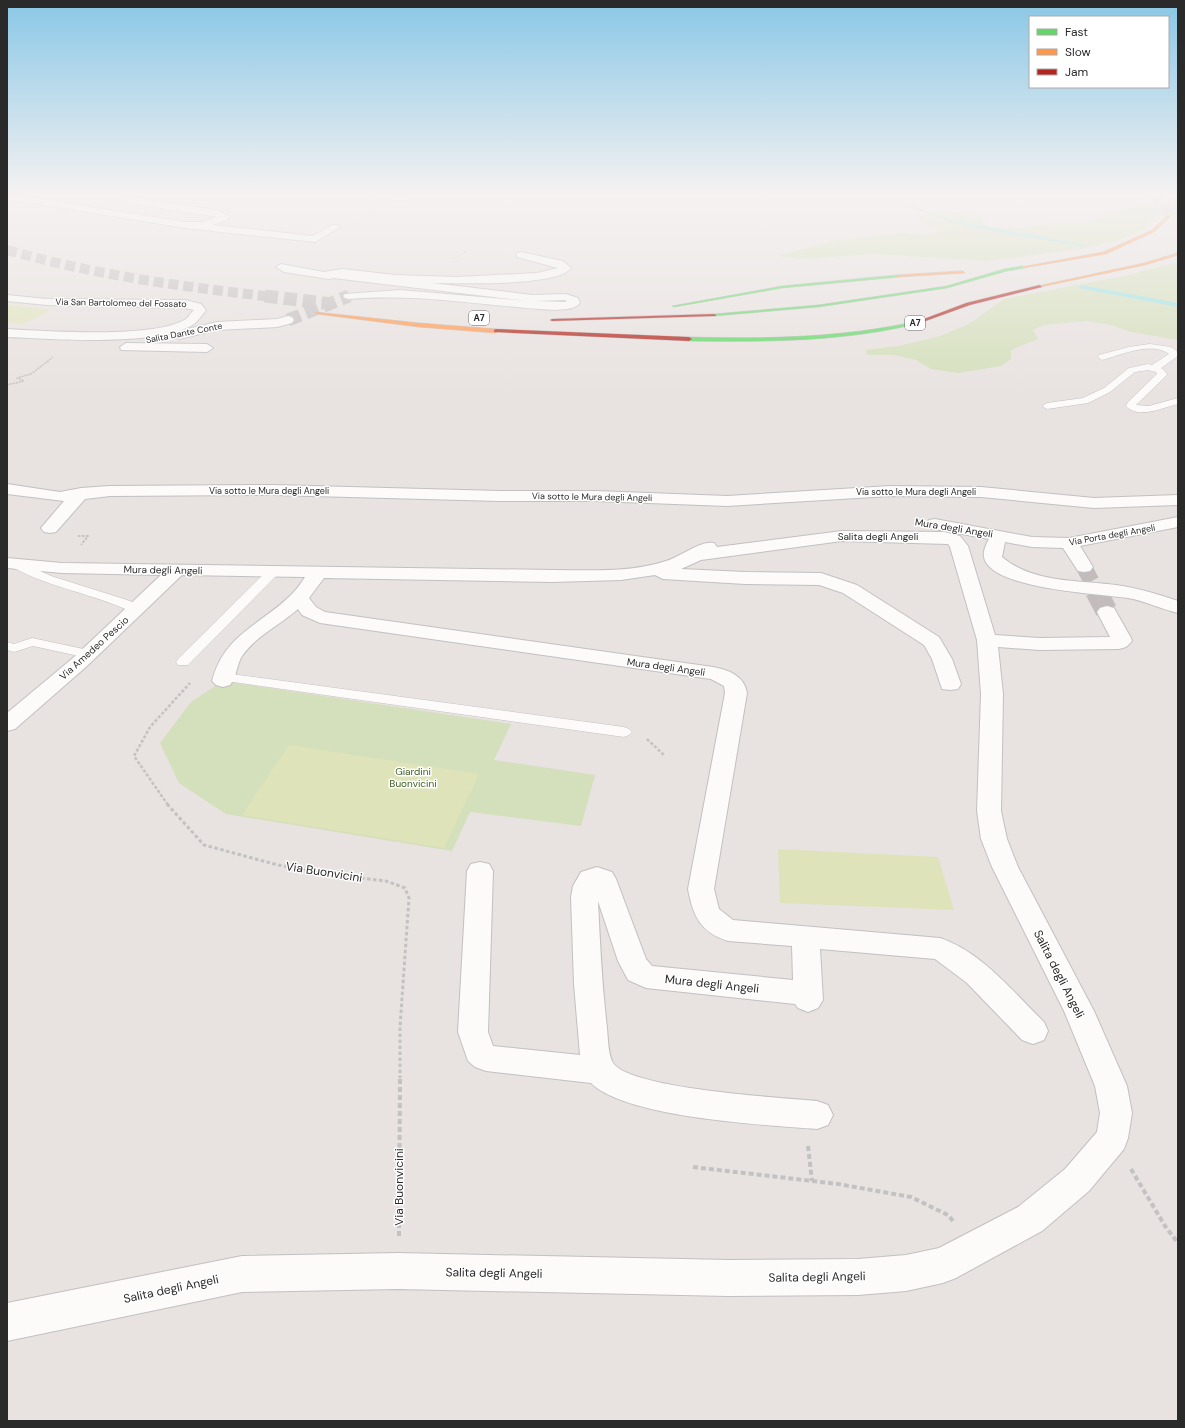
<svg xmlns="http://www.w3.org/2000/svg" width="1185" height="1428" font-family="'DM Sans',sans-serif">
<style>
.green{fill:#d4dfbb}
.pitch{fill:#dfe3ba}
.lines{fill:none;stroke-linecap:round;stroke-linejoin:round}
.stream{fill:#9ae3e4;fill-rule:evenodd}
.street-tunnel-far3{stroke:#c2bdbc;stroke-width:10;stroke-dasharray:10 5;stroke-linecap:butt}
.street-tunnel-far2{stroke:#c2bdbc;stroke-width:13;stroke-dasharray:13 6;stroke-linecap:butt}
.street-tunnel-far1{stroke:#c2bdbc;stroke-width:16;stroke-dasharray:16 8;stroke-linecap:butt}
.street-tunnel{stroke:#c2bdbc;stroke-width:22;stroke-dasharray:22 10;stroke-linecap:butt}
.highway-tunnel-far1{stroke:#c2bdbc;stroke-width:10;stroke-dasharray:10 5;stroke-linecap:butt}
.highway-tunnel{stroke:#c2bdbc;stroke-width:13;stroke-dasharray:13 6;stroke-linecap:butt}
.lane-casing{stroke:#c2c0c1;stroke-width:1}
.street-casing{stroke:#c2c0c1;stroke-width:2}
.fast-casing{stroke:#c0bebd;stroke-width:1}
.slow-casing{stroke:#c0bebd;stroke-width:1}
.jam-casing{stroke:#c0bebd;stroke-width:1}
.path-far5{stroke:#c3c2c2;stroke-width:1;stroke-dasharray:1.5 1;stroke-linecap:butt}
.path-far4{stroke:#c3c2c2;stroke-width:1.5;stroke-dasharray:2 1;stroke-linecap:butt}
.path-far3{stroke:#c3c2c2;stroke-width:2;stroke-dasharray:2.5 1.5;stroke-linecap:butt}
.path-far2{stroke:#c3c2c2;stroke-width:2.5;stroke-dasharray:3 2;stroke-linecap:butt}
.path-far1{stroke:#c3c2c2;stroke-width:3;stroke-dasharray:3.5 2.5;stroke-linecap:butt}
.path{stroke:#c3c2c2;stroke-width:4;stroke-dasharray:5 3;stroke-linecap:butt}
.lane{fill:#fcfbfa;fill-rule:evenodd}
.street{fill:#fcfbfa;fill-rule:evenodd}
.fast{fill:#63d668;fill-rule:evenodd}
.slow{fill:#ff974d;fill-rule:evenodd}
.jam{fill:#b3261e;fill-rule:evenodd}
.labels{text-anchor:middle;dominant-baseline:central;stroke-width:3;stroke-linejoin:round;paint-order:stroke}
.far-street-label{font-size:9px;fill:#2a2a2a;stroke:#fff}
.shield{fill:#fff;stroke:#6a6a6a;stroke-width:1}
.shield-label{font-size:9px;font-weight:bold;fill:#2a2a2a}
.street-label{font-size:10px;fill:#2a2a2a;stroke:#fff}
.park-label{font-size:10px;fill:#3e6120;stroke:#fff}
.near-street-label{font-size:12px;fill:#2a2a2a;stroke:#fff}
</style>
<rect width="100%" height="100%" fill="#e8e2e0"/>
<!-- green -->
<g class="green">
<path d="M1178,202v16l-21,-2 -12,13 -28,12 -31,7 -73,10 -29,3 -109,-7 -73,5 -25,-3 60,-16 66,-7 19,2 17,-3 -18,-11 -2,-5c22,-6 40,-4 62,0l6,10 19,2h18l28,-5h36l31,-13 23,-5z"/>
<path d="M1178,262v78l-47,-8 -20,-7 -25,-4 -42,4 -11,5 5,9 -27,11v9l-10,7 -43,7 -27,-4 -15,-9 -23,-5h-25l-3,-5 33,-4 42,-10 29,-12 35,-25 125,-24z"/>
<path d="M223,681l288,43 -17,36 101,15 -14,51 -111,-14 -18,39 -226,-37 -47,-31 -19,-40 31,-41z"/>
</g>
<!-- pitch -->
<g class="pitch">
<path d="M7,305l44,5 -28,14 -16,-2z"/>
<path d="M289,745l190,29 -35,74 -202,-33z"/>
<path d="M778,849l160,8 16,53 -174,-7z"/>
</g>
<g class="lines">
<!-- stream -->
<g class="stream">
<path d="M904,203l51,18 131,24 -2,1 -82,-13 -48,-10 -50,-18z"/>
<path d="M1081,285l97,18v4l-99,-19z"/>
</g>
<!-- street-tunnel-far3 -->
<path class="street-tunnel-far3" d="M346,297l3,-1"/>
<!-- street-tunnel-far2 -->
<path class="street-tunnel-far2" d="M288,320l61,-24"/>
<!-- street-tunnel-far1 -->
<path class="street-tunnel-far1" d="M1084,567l13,25"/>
<!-- street-tunnel -->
<path class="street-tunnel" d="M1096,591l11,21"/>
<!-- highway-tunnel-far1 -->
<g class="highway-tunnel-far1">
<path d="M1152,196l14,10 3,10"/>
<path d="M7,250c88,25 177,37 267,47"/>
</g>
<!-- highway-tunnel -->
<path class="highway-tunnel" d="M265,296l67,8"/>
<!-- lane casing -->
<g class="lane-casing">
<g id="lane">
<path d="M1150,344l21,3 7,5v4l-17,12 4,3 2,4 -31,30 13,1 29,-8v6c-15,3 -39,16 -52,2l2,-4 29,-28 -1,-2 -8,-2 -13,2 -25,20 -22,11 -41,6 -5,-3 5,-3 36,-5 21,-10 25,-20 19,-4 4,1 17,-11c-18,-13 -48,1 -67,6l-4,-3 1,-2 30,-8z"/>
<path d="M18,561l33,15 76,24 15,6 2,3 -2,3h-10c-38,-18 -81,-24 -118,-44l-2,-3 2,-3z"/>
<path d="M273,568l6,4 -2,3 -89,90h-10l-2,-3 2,-3 91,-90z"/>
<path d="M32,638l61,13 2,3 -2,3 -5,1 -55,-12 -19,6 -7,-2v-8l7,2z"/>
<path d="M224,673l400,54 5,2 3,3 -3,3 -5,2 -405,-57 -2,-3 2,-3z"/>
</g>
</g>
<!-- street casing -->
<g class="street-casing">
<g id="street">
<path d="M7,196h14l164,26h17l16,-5 -82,-13 -11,-3 -3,-5h8l6,2 80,12 13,6 -2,4 -15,5 101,11 19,-11h6l2,2 -25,15 -130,-14 -178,-29z"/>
<path d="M375,196h33l4,2c-5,4 -34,2 -37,-2z"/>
<path d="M521,252l42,9 8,7c-14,19 -114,15 -139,15l100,12 34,-1 12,4 2,5c-6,7 -16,6 -25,7 -69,-4 -137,-17 -206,-11l-4,-1 -2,-2 2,-2 55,-4 128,11 -195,-23 -4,1 -45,-7 -8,-5 5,-3 43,8 18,-3 53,6 62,2 80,-4 21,-5 -41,-11 -1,-2 1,-2zM565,300l2,2 -32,-1z"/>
<path d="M7,295l40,4 138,1 16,4 5,6c-3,4 -8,11 -12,14 -33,23 -145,15 -187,13v-8c38,2 148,10 179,-10 3,-2 5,-7 8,-9l-9,-2 -138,-3 -40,-4z"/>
<path d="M288,316l4,1 2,3 -2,3 -15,4 -60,3 -38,9 -6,-4 2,-3 42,-10 60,-3z"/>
<path d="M126,343l81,1 6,4 -6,4 -86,-2 -1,-3z"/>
<path d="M7,484l53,8 21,-4 29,-2 164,-1 226,6h96l131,5 163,-10 91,1 113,11 84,-3v10l-84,3 -113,-11 -91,-1 -163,10 -131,-5h-96l-226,-6 -164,1 -25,3 -29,33 -6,1 -6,-1 -3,-4 23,-27 -57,-7z"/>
<path d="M1178,517v10l-98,19 13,21 -3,4 -6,1 -6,-1 -15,-23 -31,-1 -27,-5 -3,15c31,26 76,23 114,28 21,3 42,9 62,16v12c-17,-4 -33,-12 -50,-15 -27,-4 -139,-9 -144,-41 -1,-6 2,-13 5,-18l-54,-10 -6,-1 -3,-4 3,-4 6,-1 97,18 37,1z"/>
<path d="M842,531l102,1 16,4 8,10 27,89 45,3 70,-1 -13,-25 3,-4 7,-2 7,2 17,30 1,3 -6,6 -7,2 -79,1 -42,-3 5,47 -2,117 6,28 11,28 76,144 33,75 5,27 -4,25 -4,11 -35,42 -47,40 -86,47 -13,5 -37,8 -48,4 -130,1 -330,-7 -156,3 -235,49v-38l235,-47 156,-3 330,7 130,-1 48,-4 33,-7 79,-41 47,-38 32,-37 3,-19 -5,-27 -31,-75 -72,-144 -11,-28 -4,-28 4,-117 -4,-54 -27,-93 -2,-3 -106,-3 -141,19 -20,9 64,3 76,1 36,12 82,52 13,22 9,25 -3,5 -8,1 -8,-1 -10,-30 -8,-14 -81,-52 -24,-8 -74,-1 -82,-5 -8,-4 -34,5 -69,2 -228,-4 -15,20 7,9 9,5 388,55c15,3 31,8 34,26l-33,196 5,20 14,11 207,18c42,14 73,54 104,84l4,9 -4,9 -11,4 -11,-4 -55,-57 -32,-24 -115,-10 3,51 -5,8 -10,4 -10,-4 -3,-4 -149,-16 -18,-8 -10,-19 -20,-60c2,43 4,85 9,127 1,10 1,24 5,33 11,28 174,37 205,40l11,4 5,10 -5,10 -11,4c-51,-4 -191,-11 -226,-46l-105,-12 -11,-4 -7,-6 -10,-29 9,-161 4,-7 9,-2 9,2 4,7 -5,161 5,14 87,9 -6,-71 -3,-87 2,-11 8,-14 16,-5 15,5 4,7 30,80 6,7 141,14 -1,-34 -64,-5c-28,-9 -35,-25 -40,-52l37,-196 -1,-7 -13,-7 -391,-56 -18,-8 -4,-6c-18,16 -42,27 -56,47 -6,10 -5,21 -12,29l-7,2 -7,-2 -4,-4c12,-47 49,-56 80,-87 5,-5 9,-11 13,-17l-123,-2 -95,91 -72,63 -8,2v-18l66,-55 88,-83 -99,-2 -55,-5v-10l55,5 490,7c37,0 78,3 114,-9 16,-5 35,-21 48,-18l3,4z"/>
</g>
</g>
<!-- fast casing -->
<g class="fast-casing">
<g id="fast">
<path d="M1023,266l2,2 -18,3 -60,17 -129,19 -104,9 -2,-1 2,-1 104,-9 129,-19 57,-17z"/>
<path d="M898,275l2,2 -118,11 -108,19 -2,-1 110,-20z"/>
<path d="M918,321l2,1v1c-76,19 -153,19 -231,18l-3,-2 3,-2c77,2 153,1 229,-16z"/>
</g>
</g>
<!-- slow casing -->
<g class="slow-casing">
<g id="slow">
<path d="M1168,215l3,1 -17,16 -48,22 -83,14 -2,-1 82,-15 49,-22z"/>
<path d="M1178,253v2l-33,10 -105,22 -2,-1 106,-23z"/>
<path d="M963,271l2,2 -67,4 -2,-1 2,-1z"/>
<path d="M315,312l104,11 77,6 3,2 -3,2 -77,-6 -102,-13 -2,-1z"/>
</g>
</g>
<!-- jam casing -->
<g class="jam-casing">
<g id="jam">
<path d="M1040,285l2,2 -72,18 -50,18 -4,-1 50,-19z"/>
<path d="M714,314l2,1v1l-164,5 -2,-1 2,-1z"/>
<path d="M496,329l193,8 3,2 -3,2 -195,-9v-2z"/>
</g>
</g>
<!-- path-far5 -->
<g class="path-far5">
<path d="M355,224l17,-10"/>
<path d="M453,259l14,-8"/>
</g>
<!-- path-far4 -->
<path class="path-far4" d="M7,385l17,-4 -7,-3 14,-4 22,-17"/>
<!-- path-far3 -->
<path class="path-far3" d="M78,536h10l-7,9"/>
<!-- path-far2 -->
<g class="path-far2">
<path d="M647,739l18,17"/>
<path d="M168,805l-34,-49 16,-29 40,-44"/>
</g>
<!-- path-far1 -->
<path class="path-far1" d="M167,804l37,41 74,20 56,10 52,6 19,7 4,10 -9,129v51"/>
<!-- path -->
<g class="path">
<path d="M808,1146l4,35"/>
<path d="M693,1167l145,17 73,13 37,18 5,6"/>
<path d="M1131,1169l34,57 13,17"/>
<path d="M399,1236l1,-159"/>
</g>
<!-- lane -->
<use href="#lane" class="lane"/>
<!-- street -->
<use href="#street" class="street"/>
<!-- fast -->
<use href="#fast" class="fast"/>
<!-- slow -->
<use href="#slow" class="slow"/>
<!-- jam -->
<use href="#jam" class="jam"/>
</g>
<!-- sky -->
<linearGradient id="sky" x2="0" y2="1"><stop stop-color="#89c7e6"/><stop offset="0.49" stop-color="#f5f2f1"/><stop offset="1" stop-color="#f5f2f1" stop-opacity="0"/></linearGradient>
<rect width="1185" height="396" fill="url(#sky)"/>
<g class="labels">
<!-- far-street labels -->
<g class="far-street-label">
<text transform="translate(121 303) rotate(1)">Via San Bartolomeo del Fossato</text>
<text transform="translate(184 333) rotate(-11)">Salita Dante Conte</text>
<text x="269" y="491">Via sotto le Mura degli Angeli</text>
<text x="916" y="492">Via sotto le Mura degli Angeli</text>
<text transform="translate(592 497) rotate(1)">Via sotto le Mura degli Angeli</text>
<text transform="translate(1112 535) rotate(-10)">Via Porta degli Angeli</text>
</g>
<!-- shield labels -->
<g class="shield">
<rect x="469" y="311" width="20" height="14" rx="3"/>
<rect x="905" y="316" width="20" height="14" rx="3"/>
</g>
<g class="shield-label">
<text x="479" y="318">A7</text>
<text x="915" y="323">A7</text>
</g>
<!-- street labels -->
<g class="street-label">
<text transform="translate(954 528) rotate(9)">Mura degli Angeli</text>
<text x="878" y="536">Salita degli Angeli</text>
<text transform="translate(163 570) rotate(1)">Mura degli Angeli</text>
<text transform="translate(94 648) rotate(-42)">Via Amedeo Pescio</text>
<text transform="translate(666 667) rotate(8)">Mura degli Angeli</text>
</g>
<!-- park labels -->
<g class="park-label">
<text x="413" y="771">Giardini<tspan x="413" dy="12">Buonvicini</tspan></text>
</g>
<!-- near-street labels -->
<g class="near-street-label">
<text transform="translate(324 872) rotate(9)">Via Buonvicini</text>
<text transform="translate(1059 974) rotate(63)">Salita degli Angeli</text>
<text transform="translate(712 984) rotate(6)">Mura degli Angeli</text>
<text transform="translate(399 1187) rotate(-90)">Via Buonvicini</text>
<text transform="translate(494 1273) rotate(1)">Salita degli Angeli</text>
<text transform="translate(817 1277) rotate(-1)">Salita degli Angeli</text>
<text transform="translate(171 1289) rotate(-12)">Salita degli Angeli</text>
</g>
</g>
<!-- border -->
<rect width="1185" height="1428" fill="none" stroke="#2a2a2a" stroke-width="16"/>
<!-- legend -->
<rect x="1029" y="16" width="140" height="72" fill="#ffffff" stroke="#aaaaaa"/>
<rect x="1037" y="29" width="20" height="6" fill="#63d668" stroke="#aaaaaa"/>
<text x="1065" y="36" font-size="12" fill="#2a2a2a">Fast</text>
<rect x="1037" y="49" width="20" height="6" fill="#ff974d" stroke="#aaaaaa"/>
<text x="1065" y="56" font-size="12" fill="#2a2a2a">Slow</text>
<rect x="1037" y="69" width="20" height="6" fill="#b3261e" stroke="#aaaaaa"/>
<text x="1065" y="76" font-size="12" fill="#2a2a2a">Jam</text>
</svg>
